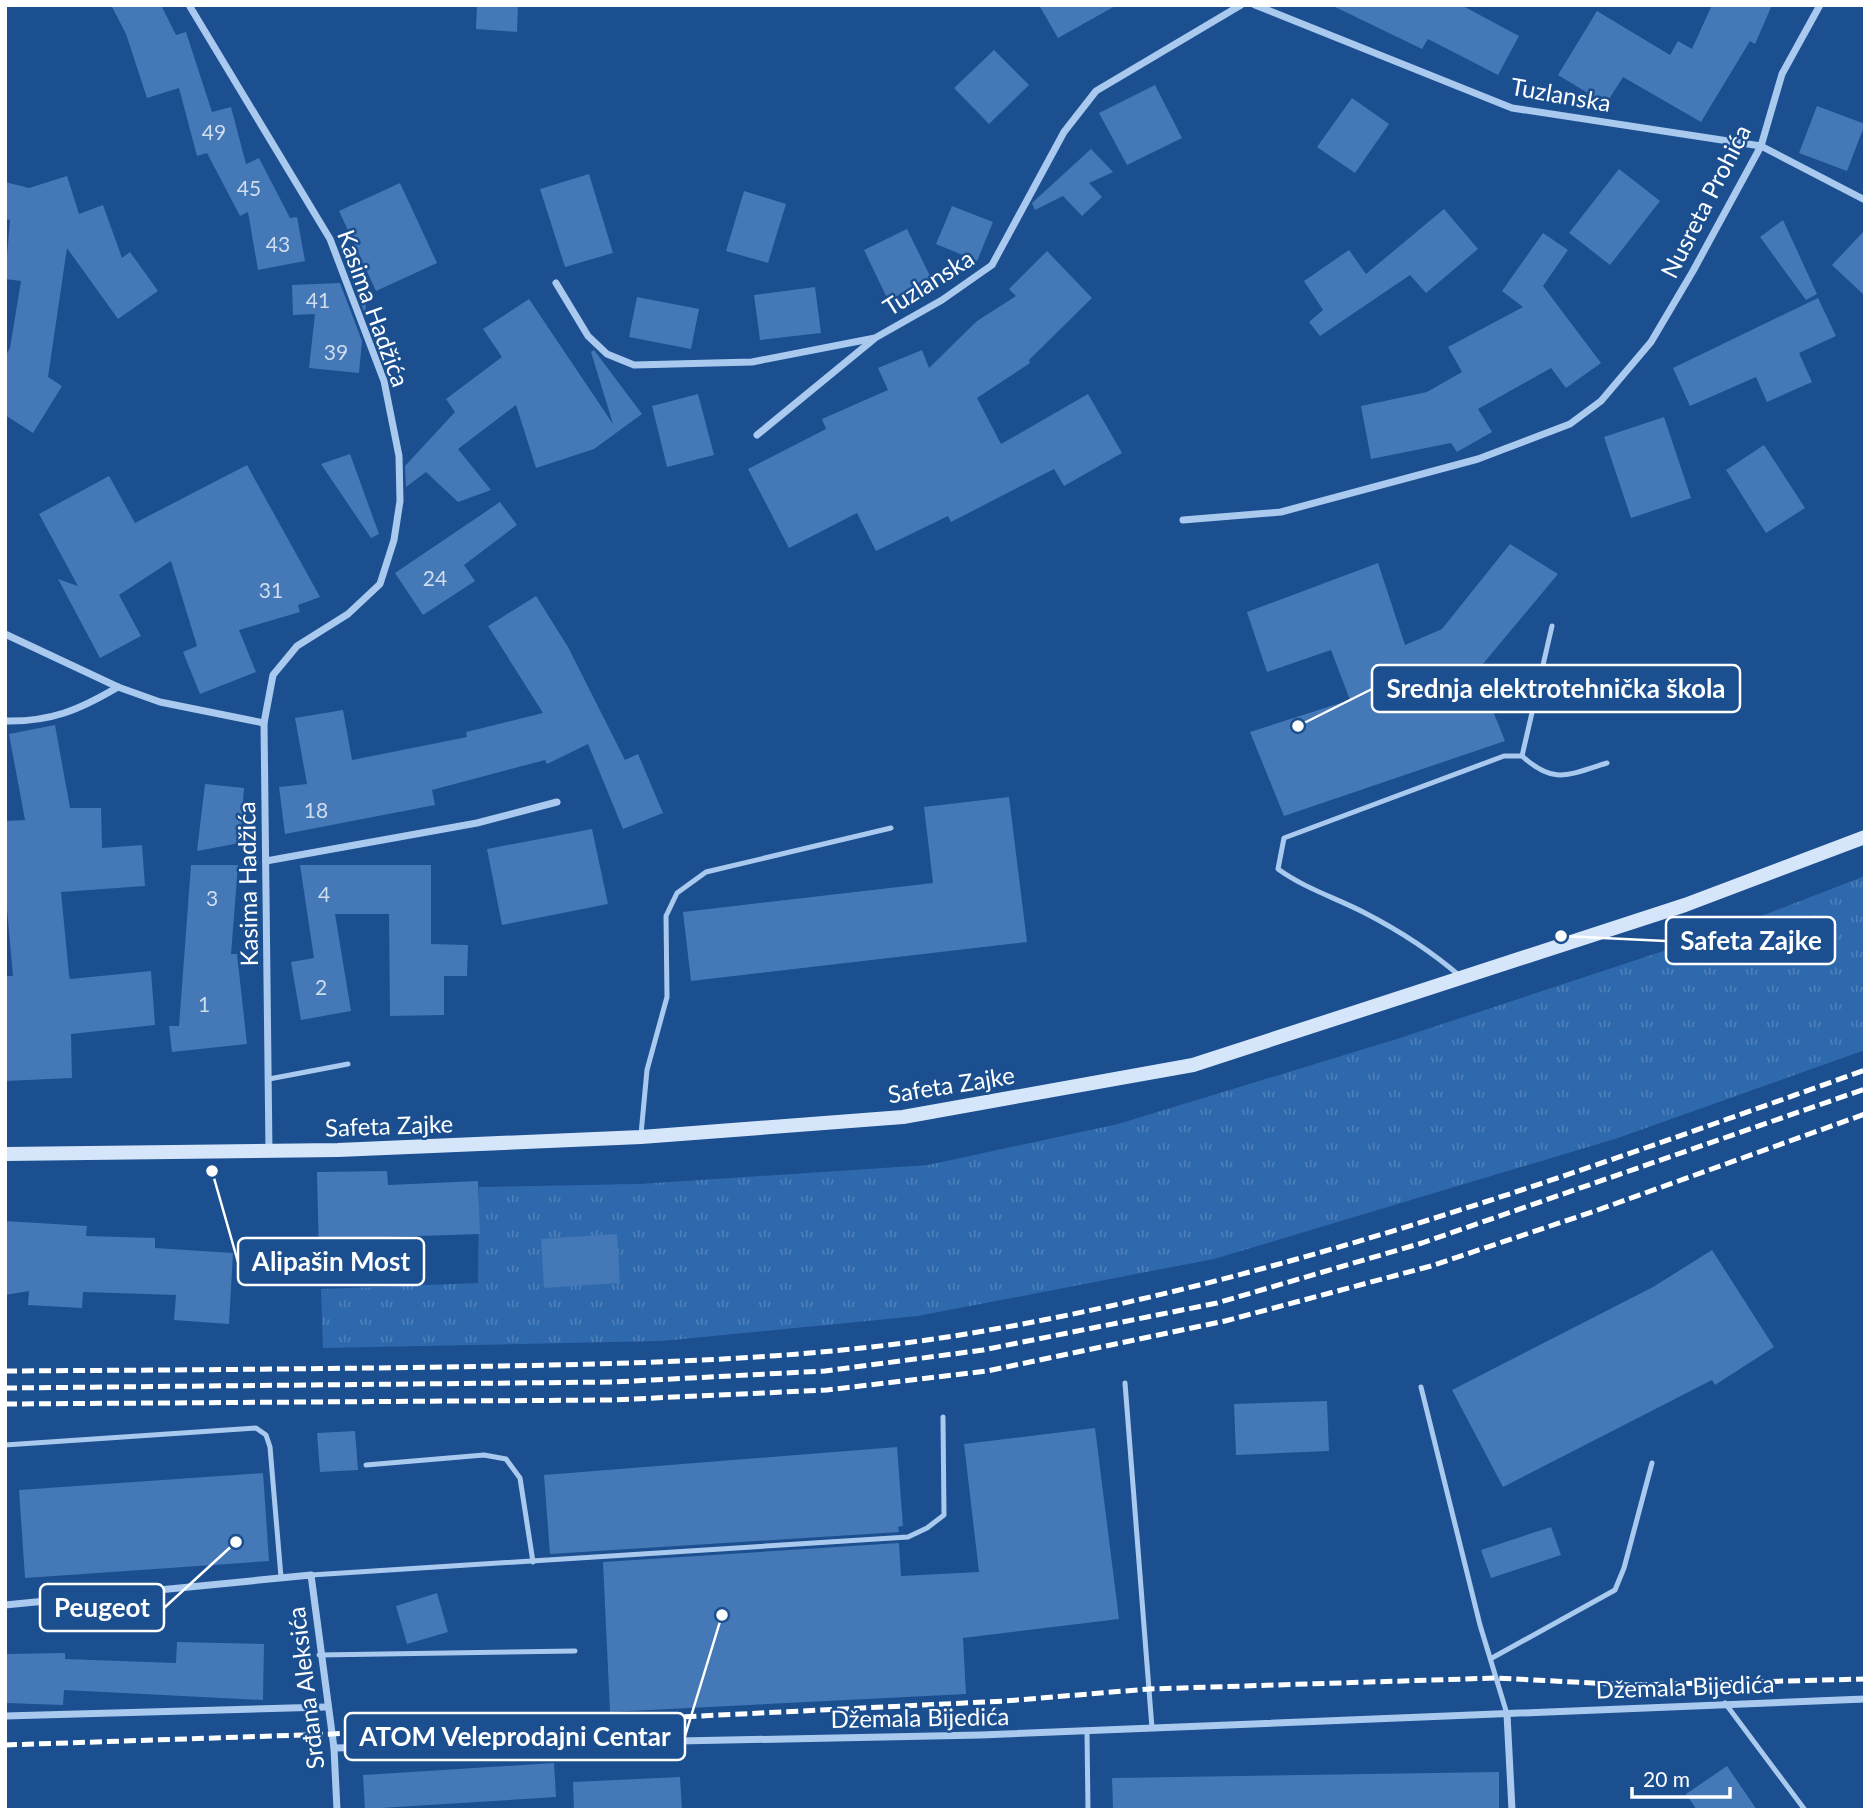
<svg xmlns="http://www.w3.org/2000/svg" width="1870" height="1815" font-family="Lato,sans-serif">
<style>
.grass{fill:url(#grass-tufts)}
.building{fill:#4478b7}
.lines{fill:none;stroke-linecap:round;stroke-linejoin:round}
.service{stroke:#a9c9ee;stroke-width:5}
.minor{stroke:#a9c9ee;stroke-width:7}
.secondary{stroke:#d6e6fa;stroke-width:14}
.rail{stroke:#fff;stroke-width:5;stroke-dasharray:12 5;stroke-linecap:butt}
.labels{text-anchor:middle;dominant-baseline:central;stroke-width:5;stroke-linejoin:round;paint-order:stroke}
.number-label{font-size:21px;fill:#d0dded}
.street-label{font-size:24px;fill:#fff;stroke:#1b4f8f}
.leader{fill:none;stroke:#fff;stroke-width:2.5}
.callout-dot{fill:#fff;stroke:#1b4f8f;stroke-width:2.5}
.callout{fill:#1b4f8f;stroke:#fff;stroke-width:2.5}
.callout-label{font-size:26px;text-anchor:middle;font-weight:bold;fill:#fff}
</style>
<defs>
<pattern id="grass-tufts" width="24" height="20" patternUnits="userSpaceOnUse" patternTransform="scale(1.75)"><rect width="24" height="20" fill="#2e69ad"/><path d="M3 7l-1-3M5 7V3M7 7l1-3M15 17l-1-3M17 17v-4M19 17l1-3" fill="none" stroke="#4d80b9"/></pattern>
</defs>
<rect width="100%" height="100%" fill="#1b4f8f"/>
<!-- grass -->
<path class="grass" d="M1865,876v174l-247,88 -404,121 -296,57 -256,25 -339,7 -2,-59 157,-6 1,-96 160,-3 289,-19 190,-41 282,-86 312,-103z"/>
<!-- building -->
<g class="building">
<path d="M111,5h50l15,30 10,-3 26,80 19,-5 15,57 13,-6 31,60 7,-1 8,44 -47,9 -10,-58 -8,4 -33,-63 -10,3 -18,-68 -32,10 -21,-64z"/>
<path d="M477,5h41l-1,27 -41,-3z"/>
<path d="M1039,5h78l-59,33z"/>
<path d="M1331,5h130l58,31 -21,39 -70,-36 -6,10z"/>
<path d="M1712,5h60l-17,39 -5,-3 -49,81 -78,-45 -17,27 -48,-29 39,-64 73,44 8,-14 14,8z"/>
<path d="M994,50l35,35 -40,39 -35,-36z"/>
<path d="M1155,85l27,53 -55,27 -28,-52z"/>
<path d="M1352,98l37,26 -34,49 -38,-26z"/>
<path d="M1817,106l48,18 -18,47 -48,-18z"/>
<path d="M1091,149l22,23 -24,11 13,14 -20,19 -19,-20 -28,14 -3,-7z"/>
<path d="M1619,169l41,32 -50,64 -41,-32z"/>
<path d="M589,174l24,79 -48,14 -25,-78z"/>
<path d="M67,176l12,38 24,-9 19,53 8,-6 28,39 -40,28 -51,-71 -19,129 14,9 -29,47 -28,-18v-58l5,-9 11,-67 -16,-2 5,-59 -5,-1v-37l24,6z"/>
<path d="M400,183l37,80 -61,28 -37,-80z"/>
<path d="M744,191l42,13 -18,59 -42,-12z"/>
<path d="M952,206l41,16 -16,39 -41,-17z"/>
<path d="M1444,209l34,40 -52,44 -16,-18 -90,61 -11,-14 14,-12 -19,-29 45,-31 17,24z"/>
<path d="M1783,220l34,74 -11,6 -46,-63z"/>
<path d="M907,229l25,51 -44,20 -24,-50z"/>
<path d="M1865,230v66l-33,-31z"/>
<path d="M1543,233l25,17 -25,36 58,77 -35,25 -15,-20 -73,41 14,23 -35,20 -6,-9 -80,16 -10,-53 66,-14 35,-20 -14,-25 75,-40 -21,-16z"/>
<path d="M1047,251l45,47 -63,62 1,3 -53,35 24,46 87,-50 34,59 -58,33 -10,-17 -103,53 -3,-6 -72,35 -19,-38 -68,35 -41,-79 78,-40 -4,-10 66,-29 -10,-22 44,-18 7,18 48,-47 39,-25 -7,-7z"/>
<path d="M353,282h15l-3,32z"/>
<path d="M340,283l22,58 -3,32 -50,-5 6,-54 -22,1 -1,-30z"/>
<path d="M815,287l6,46 -61,7 -6,-45z"/>
<path d="M637,297l62,12 -8,40 -62,-12z"/>
<path d="M1818,298l18,38 -37,17 13,29 -45,20 -11,-25 -66,29 -17,-38z"/>
<path d="M529,299l84,125 -22,-72 3,-2 48,64 -48,35 -58,19 -20,-63 -58,44 33,41 -33,12 -32,-30 -20,15 -1,-21 50,-54 -9,-13 56,-42 -19,-28z"/>
<path d="M698,394l16,61 -47,12 -15,-61z"/>
<path d="M1664,417l27,81 -60,20 -27,-81z"/>
<path d="M1764,445l41,63 -39,25 -40,-63z"/>
<path d="M350,454l29,80 -8,4 -50,-74z"/>
<path d="M247,465l73,132 -22,8 2,7 -61,18 17,42 -56,22 -17,-42 14,-6 -26,-85 -52,34 22,41 -41,22 -42,-79 20,7 -39,-72 70,-38 26,47z"/>
<path d="M500,502l17,23 -53,40 11,16 -52,34 -28,-42z"/>
<path d="M1510,544l48,30 -81,97 28,70 -221,75 -34,-84 100,-32 -19,-50 -64,22 -20,-60 131,-49 27,82 37,-16z"/>
<path d="M536,596l32,51 57,113 13,-6 25,59 -40,16 -35,-85 -41,20 -2,-4 -113,30 3,15 -150,29 -6,-47 28,-3 -12,-66 48,-8 9,50 115,-23 -1,-5 77,-19 -55,-87z"/>
<path d="M55,725l15,83h31l1,40 40,-3 3,41 -84,6 8,83 1,4 81,-8 4,54 -84,9 1,44 -67,3v-105h8l-8,-89v-66l20,-1 -16,-86z"/>
<path d="M205,784l39,4 -4,55 -43,8z"/>
<path d="M1009,797l18,145 -336,39 -8,-69 250,-29 -9,-76z"/>
<path d="M592,829l16,75 -106,21 -15,-76z"/>
<path d="M191,865h47l-7,89h6l10,90 -75,8 -3,-26h10z"/>
<path d="M300,865h131v79l37,1 -1,31h-23v39l-54,1 -1,-102h-54l16,97 -50,9 -10,-58 23,-4z"/>
<path d="M387,1171l1,14 90,-4 2,53 -91,3v16l-70,2 -2,-83z"/>
<path d="M5,1221l82,5 -1,10 69,2v10l78,5 -4,71 -55,-4 2,-25 -93,-3 -1,16 -54,-3 1,-14 -24,4z"/>
<path d="M617,1234l3,49 -76,5 -3,-49z"/>
<path d="M280,1237l2,30 -30,2 -3,-29z"/>
<path d="M1712,1250l62,97 -59,38 -3,-5 -209,107 -51,-97 201,-103z"/>
<path d="M1327,1401l2,50 -93,4 -2,-51z"/>
<path d="M1095,1428l24,191 -156,19 3,56 -356,18 -7,-150 296,-19 2,33 78,-4 -15,-128z"/>
<path d="M355,1431l3,39 -38,2 -3,-39z"/>
<path d="M897,1447l6,79 -5,1 1,5 -349,22 -6,-79z"/>
<path d="M263,1473l6,88 -244,17 -6,-88z"/>
<path d="M1551,1527l10,28 -70,23 -10,-28z"/>
<path d="M437,1593l11,39 -41,12 -11,-38z"/>
<path d="M177,1642l87,2 -1,56 -199,-10 -1,15 -58,-2v-49l60,-1v6l111,4z"/>
<path d="M554,1763l2,34 -191,12 -2,-34z"/>
<path d="M1727,1766l30,44h-60l-11,-16z"/>
<path d="M1499,1772v38h-386l-1,-32z"/>
<path d="M680,1777l2,33h-108l-1,-28z"/>
</g>
<g class="lines">
<!-- service -->
<g class="service">
<path d="M1522,756l30,-130"/>
<path d="M1461,977c-30,-26 -61,-46 -96,-64 -29,-15 -61,-25 -87,-44l6,-31 220,-82h18c33,30 47,18 85,7"/>
<path d="M269,1079l79,-15"/>
<path d="M641,1134l6,-64 20,-73 -1,-81 11,-23 29,-21 185,-44"/>
<path d="M1125,1383l27,345"/>
<path d="M1421,1387l59,238 27,89"/>
<path d="M5,1445l251,-17 10,7 4,12 11,130"/>
<path d="M366,1465l118,-10 22,4 14,19 13,84"/>
<path d="M311,1575l597,-38 19,-9 17,-13 -1,-98"/>
<path d="M319,1655l256,-4"/>
<path d="M1492,1658l123,-68 9,-22 28,-105"/>
<path d="M1725,1703l80,107"/>
<path d="M1087,1731l1,79"/>
</g>
<!-- minor -->
<g class="minor">
<path d="M189,5l141,234 54,142 15,75 1,45 -6,39 -14,44 -32,30 -51,32 -24,29 -9,48 5,429"/>
<path d="M1255,5l257,103 249,38 104,54"/>
<path d="M556,283l32,53 19,18 27,11 118,-3 123,-24 67,-38 50,-35 72,-133 32,-41 145,-86"/>
<path d="M757,435l117,-96"/>
<path d="M1183,520l98,-8 197,-53 92,-35 31,-23 50,-59 42,-71 68,-125 21,-72 38,-69"/>
<path d="M5,634l113,53 42,15 104,21"/>
<path d="M5,721c46,1 74,-11 113,-34"/>
<path d="M266,861l211,-38 80,-21"/>
<path d="M5,1605l306,-30 23,173 3,62"/>
<path d="M1507,1714l5,96"/>
<path d="M5,1716l321,-9"/>
<path d="M334,1748l647,-13 884,-36"/>
</g>
<!-- secondary -->
<path class="secondary" d="M5,1154l333,-4 303,-13 262,-20 290,-52 492,-160 180,-68"/>
<!-- rail -->
<g class="rail">
<path d="M5,1371c166,-1 331,-2 497,-5 158,-3 319,-7 476,-34 305,-52 596,-158 887,-262"/>
<path d="M5,1388l608,-6 212,-11 158,-21 234,-47 205,-60 443,-154"/>
<path d="M5,1404l606,-4 216,-10 160,-19 238,-50 206,-55 164,-55 270,-97"/>
<path d="M5,1745l327,-11 673,-33 144,-12 347,-11 134,7 235,-6"/>
</g>
</g>
<g class="labels">
<!-- number labels -->
<g class="number-label">
<text x="214" y="131">49</text>
<text x="249" y="187">45</text>
<text x="278" y="243">43</text>
<text x="318" y="299">41</text>
<text x="336" y="351">39</text>
<text x="435" y="577">24</text>
<text x="271" y="589">31</text>
<text x="316" y="809">18</text>
<text x="324" y="893">4</text>
<text x="212" y="897">3</text>
<text x="321" y="986">2</text>
<text x="204" y="1003">1</text>
</g>
<!-- street labels -->
<g class="street-label">
<text transform="translate(1561 94) rotate(10)">Tuzlanska</text>
<text transform="translate(1705 201) rotate(-63)">Nusreta Prohića</text>
<text transform="translate(928 282) rotate(-32)">Tuzlanska</text>
<text transform="translate(374 308) rotate(70)">Kasima Hadžića</text>
<text transform="translate(247 884) rotate(-91)">Kasima Hadžića</text>
<text transform="translate(951 1084) rotate(-9)">Safeta Zajke</text>
<text transform="translate(389 1125) rotate(-2)">Safeta Zajke</text>
<text transform="translate(1685 1686) rotate(-2)">Džemala Bijedića</text>
<text transform="translate(305 1688) rotate(-97)">Srđana Aleksića</text>
<text transform="translate(920 1717) rotate(-1)">Džemala Bijedića</text>
</g>
</g>
<!-- callouts -->
<path class="leader" d="M1298 726L1372 689M1561 936L1666 941M212 1171L238 1262M236 1542L164 1608M722 1615L685 1736"/>
<g class="callout-dot">
<circle cx="1298" cy="726" r="7"/>
<circle cx="1561" cy="936" r="7"/>
<circle cx="212" cy="1171" r="7"/>
<circle cx="236" cy="1542" r="7"/>
<circle cx="722" cy="1615" r="7"/>
</g>
<g class="callout">
<rect x="1372" y="665" width="368" height="47" rx="7"/>
<rect x="1666" y="917" width="169" height="47" rx="7"/>
<rect x="238" y="1238" width="186" height="47" rx="7"/>
<rect x="40" y="1584" width="124" height="47" rx="7"/>
<rect x="345" y="1713" width="340" height="47" rx="7"/>
</g>
<g class="callout-label">
<text x="1556" y="698">Srednja elektrotehnička škola</text>
<text x="1751" y="950">Safeta Zajke</text>
<text x="331" y="1271">Alipašin Most</text>
<text x="102" y="1617">Peugeot</text>
<text x="515" y="1746">ATOM Veleprodajni Centar</text>
</g>
<!-- border -->
<rect width="1870" height="1815" fill="none" stroke="#ffffff" stroke-width="14"/>
<!-- scale -->
<path d="M1632 1787v10h98v-10" fill="none" stroke="#ffffff" stroke-width="3.5"/>
<text x="1643" y="1787" font-size="21" fill="#ffffff" stroke="#1b4f8f" stroke-width="5" paint-order="stroke">20 m</text>
</svg>
